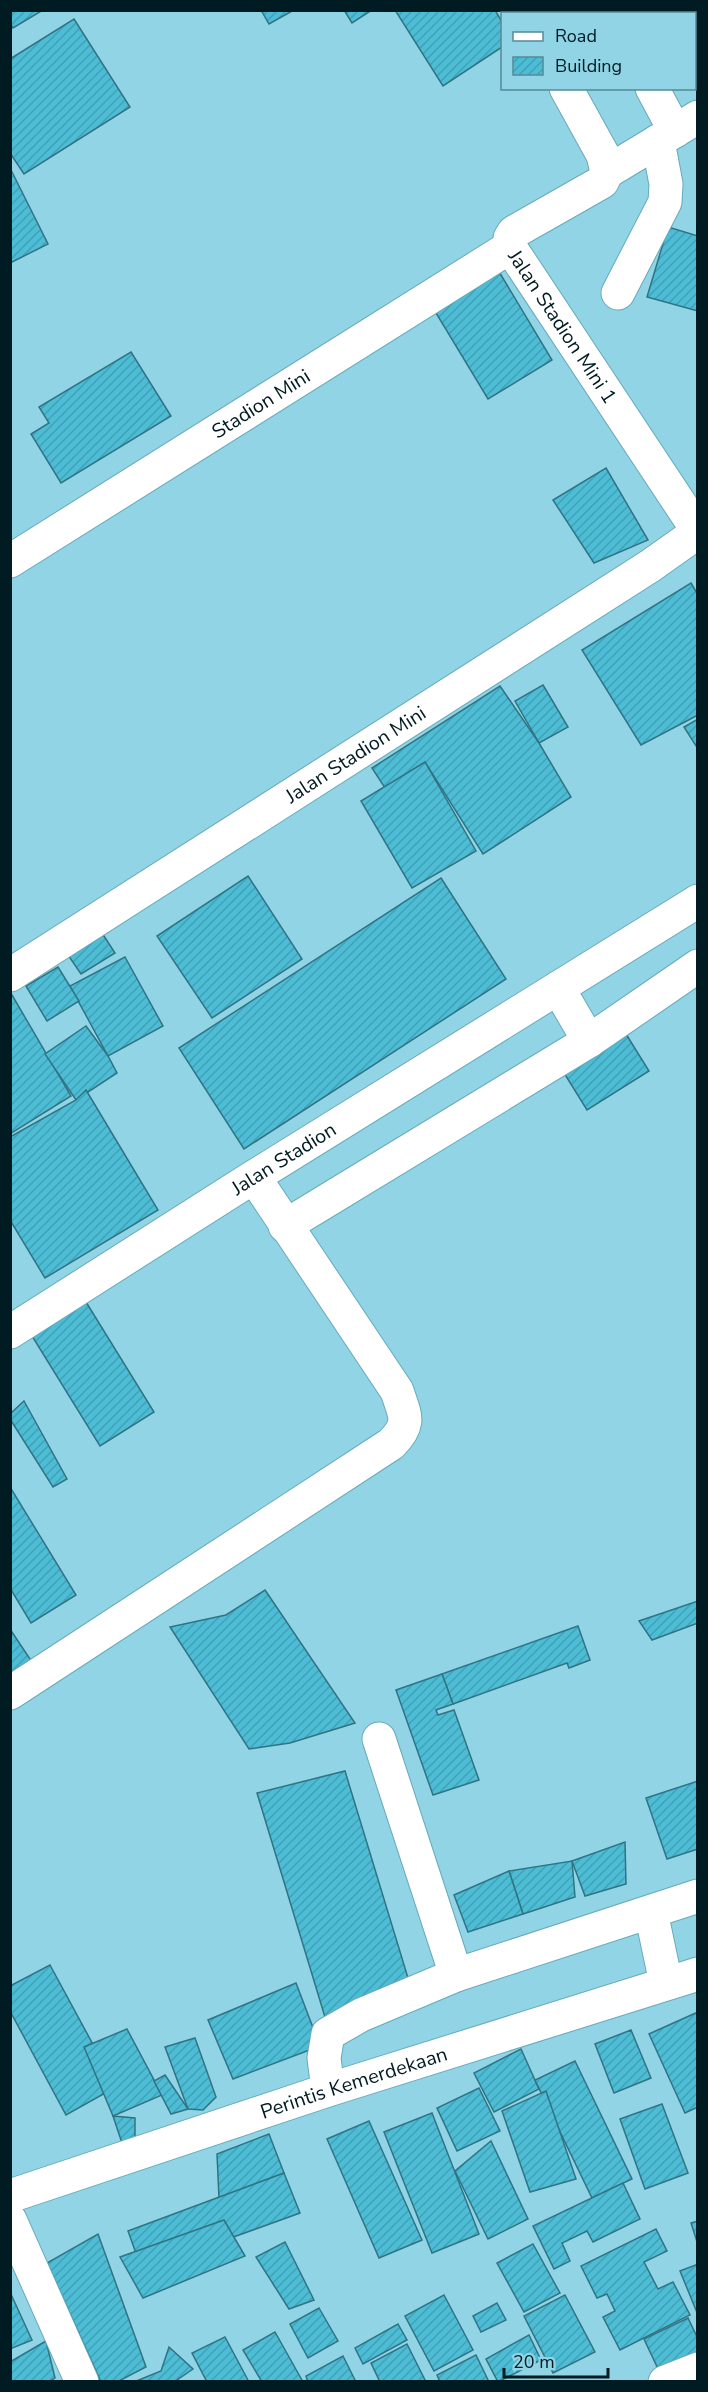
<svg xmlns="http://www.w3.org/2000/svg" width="708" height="2392" font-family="'Nunito Sans',sans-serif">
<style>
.building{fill:url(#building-hatch);stroke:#307483;stroke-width:1.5}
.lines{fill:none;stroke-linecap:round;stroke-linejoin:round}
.minor-casing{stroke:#67aaba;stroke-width:35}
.minor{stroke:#fff;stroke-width:33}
.labels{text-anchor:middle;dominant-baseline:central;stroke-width:5;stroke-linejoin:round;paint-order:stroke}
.street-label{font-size:20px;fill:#001b21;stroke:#90d4e5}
</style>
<defs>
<pattern id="building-hatch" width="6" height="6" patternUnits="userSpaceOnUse" patternTransform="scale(1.5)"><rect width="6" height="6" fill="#4dbcd5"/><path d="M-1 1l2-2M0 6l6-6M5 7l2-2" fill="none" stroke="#41a1b7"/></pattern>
</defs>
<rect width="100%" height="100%" fill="#90d4e5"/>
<!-- building -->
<g class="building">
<path d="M10,10h33l-30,18 -3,-5z"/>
<path d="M261,10h33l-25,14z"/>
<path d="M344,10h28l-20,13z"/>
<path d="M395,10h100l7,12v25l-59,39z"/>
<path d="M683,10h15v26l-4,-5v-17h-9z"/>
<path d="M74,19l56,88 -106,67 -14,-21v-94z"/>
<path d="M10,168l38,76 -38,19z"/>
<path d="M668,227l30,9v75l-51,-14z"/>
<path d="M498,270l54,90 -64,39 -55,-91z"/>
<path d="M131,352l40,64 -110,67 -30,-49 18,-11 -10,-16z"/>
<path d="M606,468l42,72 -54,23 -41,-63z"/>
<path d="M691,583l7,12v120l-57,30 -59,-95z"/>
<path d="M543,685l25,42 -29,16 -24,-42z"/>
<path d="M500,686l39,57 32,54 -88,57 -58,-92 -40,26 -13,-20z"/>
<path d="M698,719v30l-14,-22z"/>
<path d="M425,762l51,89 -64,37 -51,-87z"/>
<path d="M248,876l54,83 -90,59 -55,-82z"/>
<path d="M441,878l65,101 -262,170 -65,-101z"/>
<path d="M102,933l13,20 -34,21 -13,-19z"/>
<path d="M125,957l38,69 -55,30 -38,-70z"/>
<path d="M58,967l21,34 -32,20 -21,-35z"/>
<path d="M12,995l59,101 -61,38v-138z"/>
<path d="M86,1026l22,30 9,17 -41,27 -31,-46z"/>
<path d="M626,1034l23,37 -62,39 -23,-37z"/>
<path d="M86,1090l72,120 -113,68 -35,-58v-83l66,-37z"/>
<path d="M86,1302l68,110 -54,34 -68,-110z"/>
<path d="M24,1401l43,78 -14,8 -43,-68v-5z"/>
<path d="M10,1487l66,108 -45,28 -21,-35z"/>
<path d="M265,1590l90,133 -65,20 -41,6 -79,-122 56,-12z"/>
<path d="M698,1601v22l-46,17 -13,-19z"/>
<path d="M578,1626l12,34 -21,8 -2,-5 -114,41 -11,-30z"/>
<path d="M10,1629l24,36 -24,15z"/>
<path d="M442,1674l11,30 -17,6 2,5 16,-5 25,70 -46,15 -37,-105z"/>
<path d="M345,1771l67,220 -84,36 -71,-234z"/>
<path d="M698,1781v68l-31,10 -21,-61z"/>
<path d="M625,1842l1,42 -41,12 -13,-35z"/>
<path d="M572,1861l3,36 -52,17 -14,-43z"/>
<path d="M509,1871l14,43 -55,18 -14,-37z"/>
<path d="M50,1965l66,122 -50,28 -56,-104v-25z"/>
<path d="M296,1983l24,63 -87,33 -25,-59z"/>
<path d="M698,2012v95l-13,6 -36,-79z"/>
<path d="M127,2029l35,66 -49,21 -29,-69z"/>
<path d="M631,2030l20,48 -37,15 -19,-49z"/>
<path d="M195,2038l21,59 -13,13 -15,-1 -23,-62z"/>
<path d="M521,2049l18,40 -45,23 -20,-39z"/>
<path d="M575,2061l57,118 -40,19 -57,-118z"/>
<path d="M165,2075l23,34 -17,5 -17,-33z"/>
<path d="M479,2088l21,43 -43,20 -20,-43z"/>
<path d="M546,2091l30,88 -46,13 -28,-81z"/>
<path d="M662,2104l26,69 -43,16 -25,-70z"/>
<path d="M432,2113l47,121 -47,19 -48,-121z"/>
<path d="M113,2116l22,2v26l-8,14z"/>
<path d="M369,2121l53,119 -43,18 -52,-119z"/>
<path d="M269,2134l15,39 -65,25 -2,-44z"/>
<path d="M491,2141l37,78 -40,20 -33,-68z"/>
<path d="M284,2173l16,40 -158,57 -14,-39z"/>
<path d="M623,2183l17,36 -47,23 -6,-11 -25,12 8,18 -16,8 -21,-43z"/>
<path d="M224,2220l21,36 -102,42 -23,-41z"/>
<path d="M698,2221v24l-7,-22z"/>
<path d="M656,2229l11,22 -23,11 14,27 15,-7 17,33 -70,35 -17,-33 12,-6 -8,-17 -10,4 -16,-32z"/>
<path d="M98,2234l48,133 -29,15h-16l-54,-119z"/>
<path d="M285,2242l29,58 -25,9 -33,-52z"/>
<path d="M533,2244l27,49 -36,19 -27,-49z"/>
<path d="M698,2264v51l-18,-44z"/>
<path d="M10,2292l22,48 -22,9z"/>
<path d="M444,2295l29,55 -39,21 -29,-55z"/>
<path d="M565,2295l30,57 -42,21 -29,-57z"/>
<path d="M497,2303l9,17 -25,12 -8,-16z"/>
<path d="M319,2308l19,33 -30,17 -18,-34z"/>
<path d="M688,2318l10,21v17l-38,17 -16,-34z"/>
<path d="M398,2324l9,16 -44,24 -8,-16z"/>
<path d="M275,2332l28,50h-41l-19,-32z"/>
<path d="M529,2335l12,25 -43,22 -12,-23z"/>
<path d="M225,2337l24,45h-42l-15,-29z"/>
<path d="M46,2341l9,37 -6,4h-39v-20z"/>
<path d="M407,2344l19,38h-46l-9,-19z"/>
<path d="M169,2347l24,22 -19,13h-40l27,-11z"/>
<path d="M476,2355l13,27h-49l-3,-7z"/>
<path d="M343,2356l13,26h-48l-2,-6z"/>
</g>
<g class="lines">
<!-- minor casing -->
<g class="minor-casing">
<g id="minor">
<path d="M523,10l1,4"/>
<path d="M609,10l2,4"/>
<path id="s1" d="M566,88l37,67 4,17 -5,10 -88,50 -4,6v9l188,284"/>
<path d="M652,88l23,43"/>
<path d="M607,172l91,-55"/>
<path d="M618,293l47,-91 1,-18 -8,-43"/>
<path id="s2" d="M10,561l500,-314"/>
<path id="s3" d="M10,975l640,-409 48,-34"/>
<path d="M558,988l31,53"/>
<path d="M285,1226l304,-185 109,-75"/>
<path id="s4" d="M10,1332l234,-149 454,-282"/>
<path d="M10,1693l381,-249c21,-21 14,-28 6,-53l-143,-214"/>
<path d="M379,1739l77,236"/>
<path d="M651,1912l15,71"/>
<path d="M328,2090l-4,-32 4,-24 33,-19 95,-40 242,-79"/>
<path id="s5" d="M10,2196l318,-106 370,-116"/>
<path d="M10,2220l72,162"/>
<path d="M665,2382l33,-13"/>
</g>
</g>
<!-- minor -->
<use href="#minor" class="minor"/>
</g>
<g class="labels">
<!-- street labels -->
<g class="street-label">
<text stroke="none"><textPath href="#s1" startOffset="318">Jalan Stadion Mini 1</textPath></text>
<text stroke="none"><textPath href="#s2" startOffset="296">Stadion Mini</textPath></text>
<text stroke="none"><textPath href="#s3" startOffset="410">Jalan Stadion Mini</textPath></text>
<text stroke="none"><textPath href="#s4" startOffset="324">Jalan Stadion</textPath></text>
<text stroke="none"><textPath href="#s5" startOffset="362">Perintis Kemerdekaan</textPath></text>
</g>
</g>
<!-- border -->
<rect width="708" height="2392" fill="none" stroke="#001b21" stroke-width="24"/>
<!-- legend -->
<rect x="501" y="12" width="195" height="78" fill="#90d4e5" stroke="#568a97" stroke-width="1.5"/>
<rect x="513" y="32" width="30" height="9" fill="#ffffff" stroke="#568a97" stroke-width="1.5"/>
<text x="555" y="42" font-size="18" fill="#001b21">Road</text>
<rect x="513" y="57" width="30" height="18" fill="url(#building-hatch)" stroke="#568a97" stroke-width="1.5"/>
<text x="555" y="72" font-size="18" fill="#001b21">Building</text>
<!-- scale -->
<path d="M504 2368v9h104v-9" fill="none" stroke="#001b21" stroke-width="3"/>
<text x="513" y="2368" font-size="18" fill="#001b21" stroke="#90d4e5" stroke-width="4.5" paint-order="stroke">20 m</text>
</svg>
